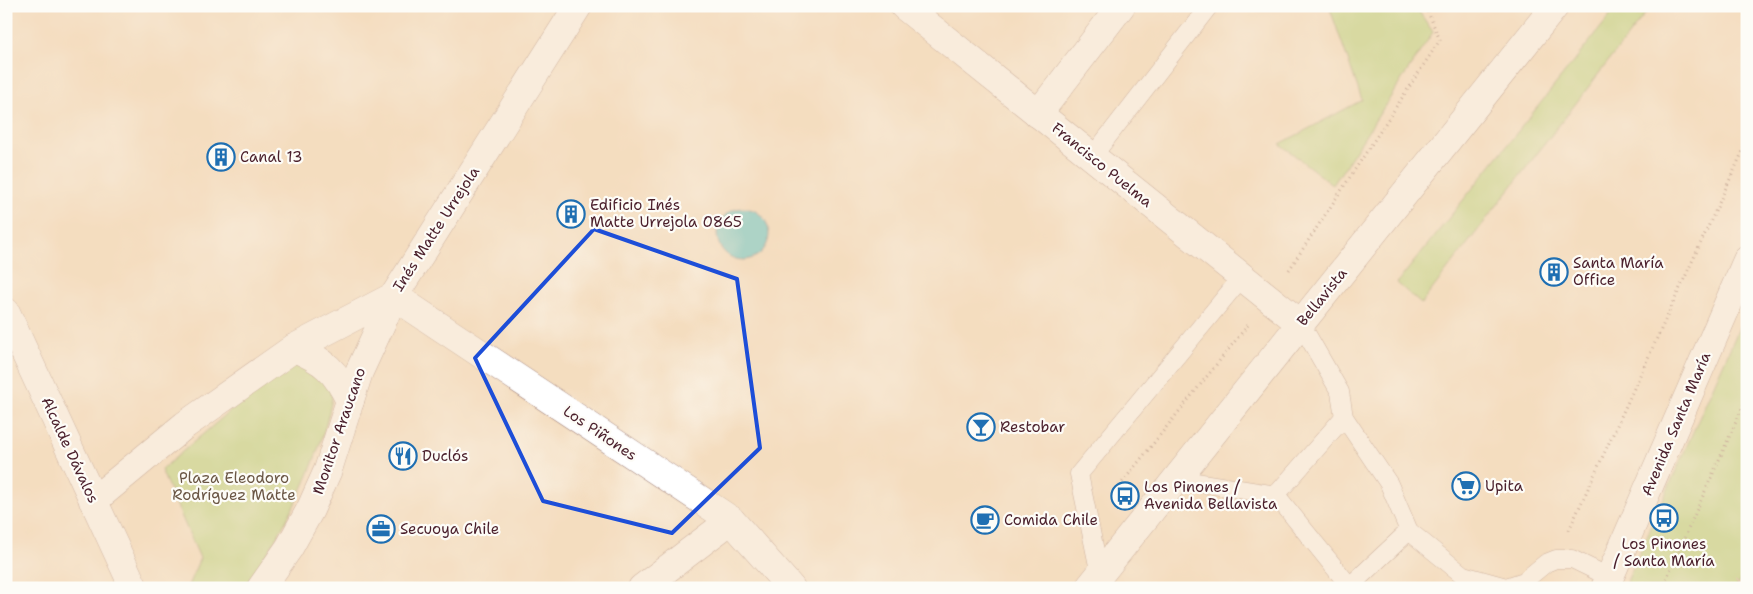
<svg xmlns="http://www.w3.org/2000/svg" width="1753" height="594" font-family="'Shantell Sans',sans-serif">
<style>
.green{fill:#b5d67d;stroke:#807a54}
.water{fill:#59c7ce;stroke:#52737c}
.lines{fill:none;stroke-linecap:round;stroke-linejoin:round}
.highway-tunnel{stroke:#d2b7a1;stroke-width:28;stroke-dasharray:28 14;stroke-linecap:butt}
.lane-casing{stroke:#9f7e75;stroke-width:19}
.street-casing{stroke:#9f7e75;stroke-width:29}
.primary-casing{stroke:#9f7e75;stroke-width:29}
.path{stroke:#9f7e75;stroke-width:3;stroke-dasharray:1 4;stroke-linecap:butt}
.lane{stroke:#fff;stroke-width:18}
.street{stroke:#fff;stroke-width:28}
.primary{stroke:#fff;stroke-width:28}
.marked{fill:none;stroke:#1d4ed8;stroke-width:4;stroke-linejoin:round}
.labels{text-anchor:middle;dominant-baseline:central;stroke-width:4.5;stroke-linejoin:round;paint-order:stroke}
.poi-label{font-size:15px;fill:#4a1f2b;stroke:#fdfcf7;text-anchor:start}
.street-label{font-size:15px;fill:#4a1f2b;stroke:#fdfcf7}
.park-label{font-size:15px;fill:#6a5644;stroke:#fdfcf7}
</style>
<rect width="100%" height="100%" fill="#fdfcf7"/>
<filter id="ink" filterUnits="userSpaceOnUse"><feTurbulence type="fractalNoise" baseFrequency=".02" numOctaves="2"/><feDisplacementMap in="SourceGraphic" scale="10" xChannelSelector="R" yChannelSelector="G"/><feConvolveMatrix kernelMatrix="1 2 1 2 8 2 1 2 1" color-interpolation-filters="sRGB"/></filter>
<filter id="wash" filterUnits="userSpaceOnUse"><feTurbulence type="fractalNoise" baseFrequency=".0096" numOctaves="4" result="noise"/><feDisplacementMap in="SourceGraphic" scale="20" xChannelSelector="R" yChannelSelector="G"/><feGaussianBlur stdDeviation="1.12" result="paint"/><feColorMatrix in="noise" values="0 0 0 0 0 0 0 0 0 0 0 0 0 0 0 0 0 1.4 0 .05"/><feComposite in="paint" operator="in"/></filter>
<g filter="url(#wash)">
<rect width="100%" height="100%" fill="#f4ddbf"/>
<!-- green -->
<g class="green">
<path d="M1329,6h86l18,26 -100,153 -53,-41 82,-44z"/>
<path d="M1618,6h33l-230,298 -24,-21z"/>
<path d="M1747,310v257l-11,21h-112z"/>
<path d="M304,363l30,23c-9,67 -50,149 -91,202h-56l13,-30 -39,-88 124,-106z"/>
</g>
<!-- water -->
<circle class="water" cx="743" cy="234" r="26"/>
</g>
<g filter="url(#ink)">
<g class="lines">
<!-- highway-tunnel -->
<path class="highway-tunnel" d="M1746,588l1,-1"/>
<!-- lane casing -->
<g class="lane-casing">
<g id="lane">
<path d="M1092,157l117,-151"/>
<path d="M1301,324l39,68 4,25 45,67 20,47 54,44 43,12 18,-6 22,-18 10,-4h16l37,18"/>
<path d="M1177,479l99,16 75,93"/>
<path d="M1276,495l68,-78"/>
<path d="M1100,575l-21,-101 163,-197"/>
<path d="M1351,585l58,-54"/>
</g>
</g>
<!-- street casing -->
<g class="street-casing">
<g id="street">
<path d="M904,6l397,318"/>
<path d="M1038,114l83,-108"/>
<path d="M394,296l337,224 60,68"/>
<path d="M6,312l128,276"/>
<path d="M294,348c30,12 42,23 56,53"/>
<path d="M93,501l92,-76 109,-77 100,-52"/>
<path d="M261,588l28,-40 21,-38 18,-40 31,-98 35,-76 184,-290"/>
<path d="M642,588l89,-68"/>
</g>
</g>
<!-- primary casing -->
<g class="primary-casing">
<g id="primary">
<path d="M1089,588l466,-582"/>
<path d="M1605,588l142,-328"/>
</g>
</g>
<!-- path -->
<g class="path">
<path d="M1289,270l151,-230 -13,-30 2,-4"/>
<path d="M1113,494l135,-169"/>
<path d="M1569,530l178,-388"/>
<path d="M1662,588l85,-191"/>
</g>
<!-- lane -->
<use href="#lane" class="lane"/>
<!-- street -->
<use href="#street" class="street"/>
<!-- primary -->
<use href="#primary" class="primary"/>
</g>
</g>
<!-- marked area -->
<path d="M0 0H1753V594H0ZM594,229l143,50 23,169 -88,85 -129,-32 -68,-143z" fill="#f4ddbf" fill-opacity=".55" fill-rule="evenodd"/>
<path class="marked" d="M594,229l143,50 23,169 -88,85 -129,-32 -68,-143z"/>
<!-- icons -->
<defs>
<g id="building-ring" transform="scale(1.4375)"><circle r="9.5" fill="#fdfcf7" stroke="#1f6fb2" stroke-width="1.5"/><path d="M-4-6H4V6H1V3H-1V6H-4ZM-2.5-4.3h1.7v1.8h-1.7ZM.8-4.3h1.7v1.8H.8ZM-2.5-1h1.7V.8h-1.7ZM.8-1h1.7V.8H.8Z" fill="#1f6fb2"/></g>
<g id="bar-ring" transform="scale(1.4375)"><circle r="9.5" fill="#fdfcf7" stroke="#1f6fb2" stroke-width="1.5"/><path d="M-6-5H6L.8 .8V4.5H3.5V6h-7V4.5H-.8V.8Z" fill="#1f6fb2"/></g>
<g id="restaurant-ring" transform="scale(1.4375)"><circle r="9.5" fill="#fdfcf7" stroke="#1f6fb2" stroke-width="1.5"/><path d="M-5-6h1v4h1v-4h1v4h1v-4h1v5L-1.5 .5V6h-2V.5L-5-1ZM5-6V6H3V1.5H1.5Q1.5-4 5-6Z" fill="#1f6fb2"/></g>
<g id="supermarket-ring" transform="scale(1.4375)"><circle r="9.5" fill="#fdfcf7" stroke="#1f6fb2" stroke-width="1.5"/><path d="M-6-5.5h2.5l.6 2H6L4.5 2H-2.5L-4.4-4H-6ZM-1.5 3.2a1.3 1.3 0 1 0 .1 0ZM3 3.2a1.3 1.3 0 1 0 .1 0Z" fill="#1f6fb2"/></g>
<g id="bus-ring" transform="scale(1.4375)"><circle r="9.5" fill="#fdfcf7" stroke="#1f6fb2" stroke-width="1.5"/><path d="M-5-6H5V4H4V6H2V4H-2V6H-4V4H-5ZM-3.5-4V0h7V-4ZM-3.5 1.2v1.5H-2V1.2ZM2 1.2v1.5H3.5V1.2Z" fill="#1f6fb2"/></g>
<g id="cafe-ring" transform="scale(1.4375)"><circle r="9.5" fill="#fdfcf7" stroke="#1f6fb2" stroke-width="1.5"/><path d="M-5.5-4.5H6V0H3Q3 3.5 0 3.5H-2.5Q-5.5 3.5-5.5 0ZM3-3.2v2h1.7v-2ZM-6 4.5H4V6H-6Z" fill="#1f6fb2"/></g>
<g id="office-ring" transform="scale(1.4375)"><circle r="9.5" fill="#fdfcf7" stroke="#1f6fb2" stroke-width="1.5"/><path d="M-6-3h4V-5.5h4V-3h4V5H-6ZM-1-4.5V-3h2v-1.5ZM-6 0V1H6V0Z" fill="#1f6fb2"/></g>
</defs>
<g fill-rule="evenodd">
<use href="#building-ring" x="221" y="157"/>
<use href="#building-ring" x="571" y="214"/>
<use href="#building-ring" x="1554" y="272"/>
<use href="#bar-ring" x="981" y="427"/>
<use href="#restaurant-ring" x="403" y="456"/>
<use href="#supermarket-ring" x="1466" y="486"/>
<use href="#bus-ring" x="1125" y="496"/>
<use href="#bus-ring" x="1664" y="518"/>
<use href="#cafe-ring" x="985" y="520"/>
<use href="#office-ring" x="381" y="529"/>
</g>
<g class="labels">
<!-- poi labels -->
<g class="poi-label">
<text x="240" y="157">Canal 13</text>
<text x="590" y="205">Edificio Inés<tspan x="590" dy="17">Matte Urrejola 0865</tspan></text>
<text x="1573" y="263">Santa María<tspan x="1573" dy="17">Office</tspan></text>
<text x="1000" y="427">Restobar</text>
<text x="422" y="456">Duclós</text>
<text x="1485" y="486">Upita</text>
<text x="1144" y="487">Los Pinones /<tspan x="1144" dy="17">Avenida Bellavista</tspan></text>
<text x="1004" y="520">Comida Chile</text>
<text x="400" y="529">Secuoya Chile</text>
<text x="1664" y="544" text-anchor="middle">Los Pinones<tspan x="1664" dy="17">/ Santa María</tspan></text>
</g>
<!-- street labels -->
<g class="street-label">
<text transform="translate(1102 165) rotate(39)">Francisco Puelma</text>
<text transform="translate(436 229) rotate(-57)">Inés Matte Urrejola</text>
<text transform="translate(1322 297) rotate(-51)">Bellavista</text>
<text transform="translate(1676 424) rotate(-67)">Avenida Santa María</text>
<text transform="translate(339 431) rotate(-71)">Monitor Araucano</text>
<text transform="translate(600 433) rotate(34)">Los Piñones</text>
<text transform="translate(70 450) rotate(65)">Alcalde Dávalos</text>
</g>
<!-- park labels -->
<g class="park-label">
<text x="234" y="478">Plaza Eleodoro<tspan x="234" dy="17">Rodríguez Matte</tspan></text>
</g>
</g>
<!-- margin -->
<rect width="1753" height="594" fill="none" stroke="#fdfcf7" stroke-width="25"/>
</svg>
